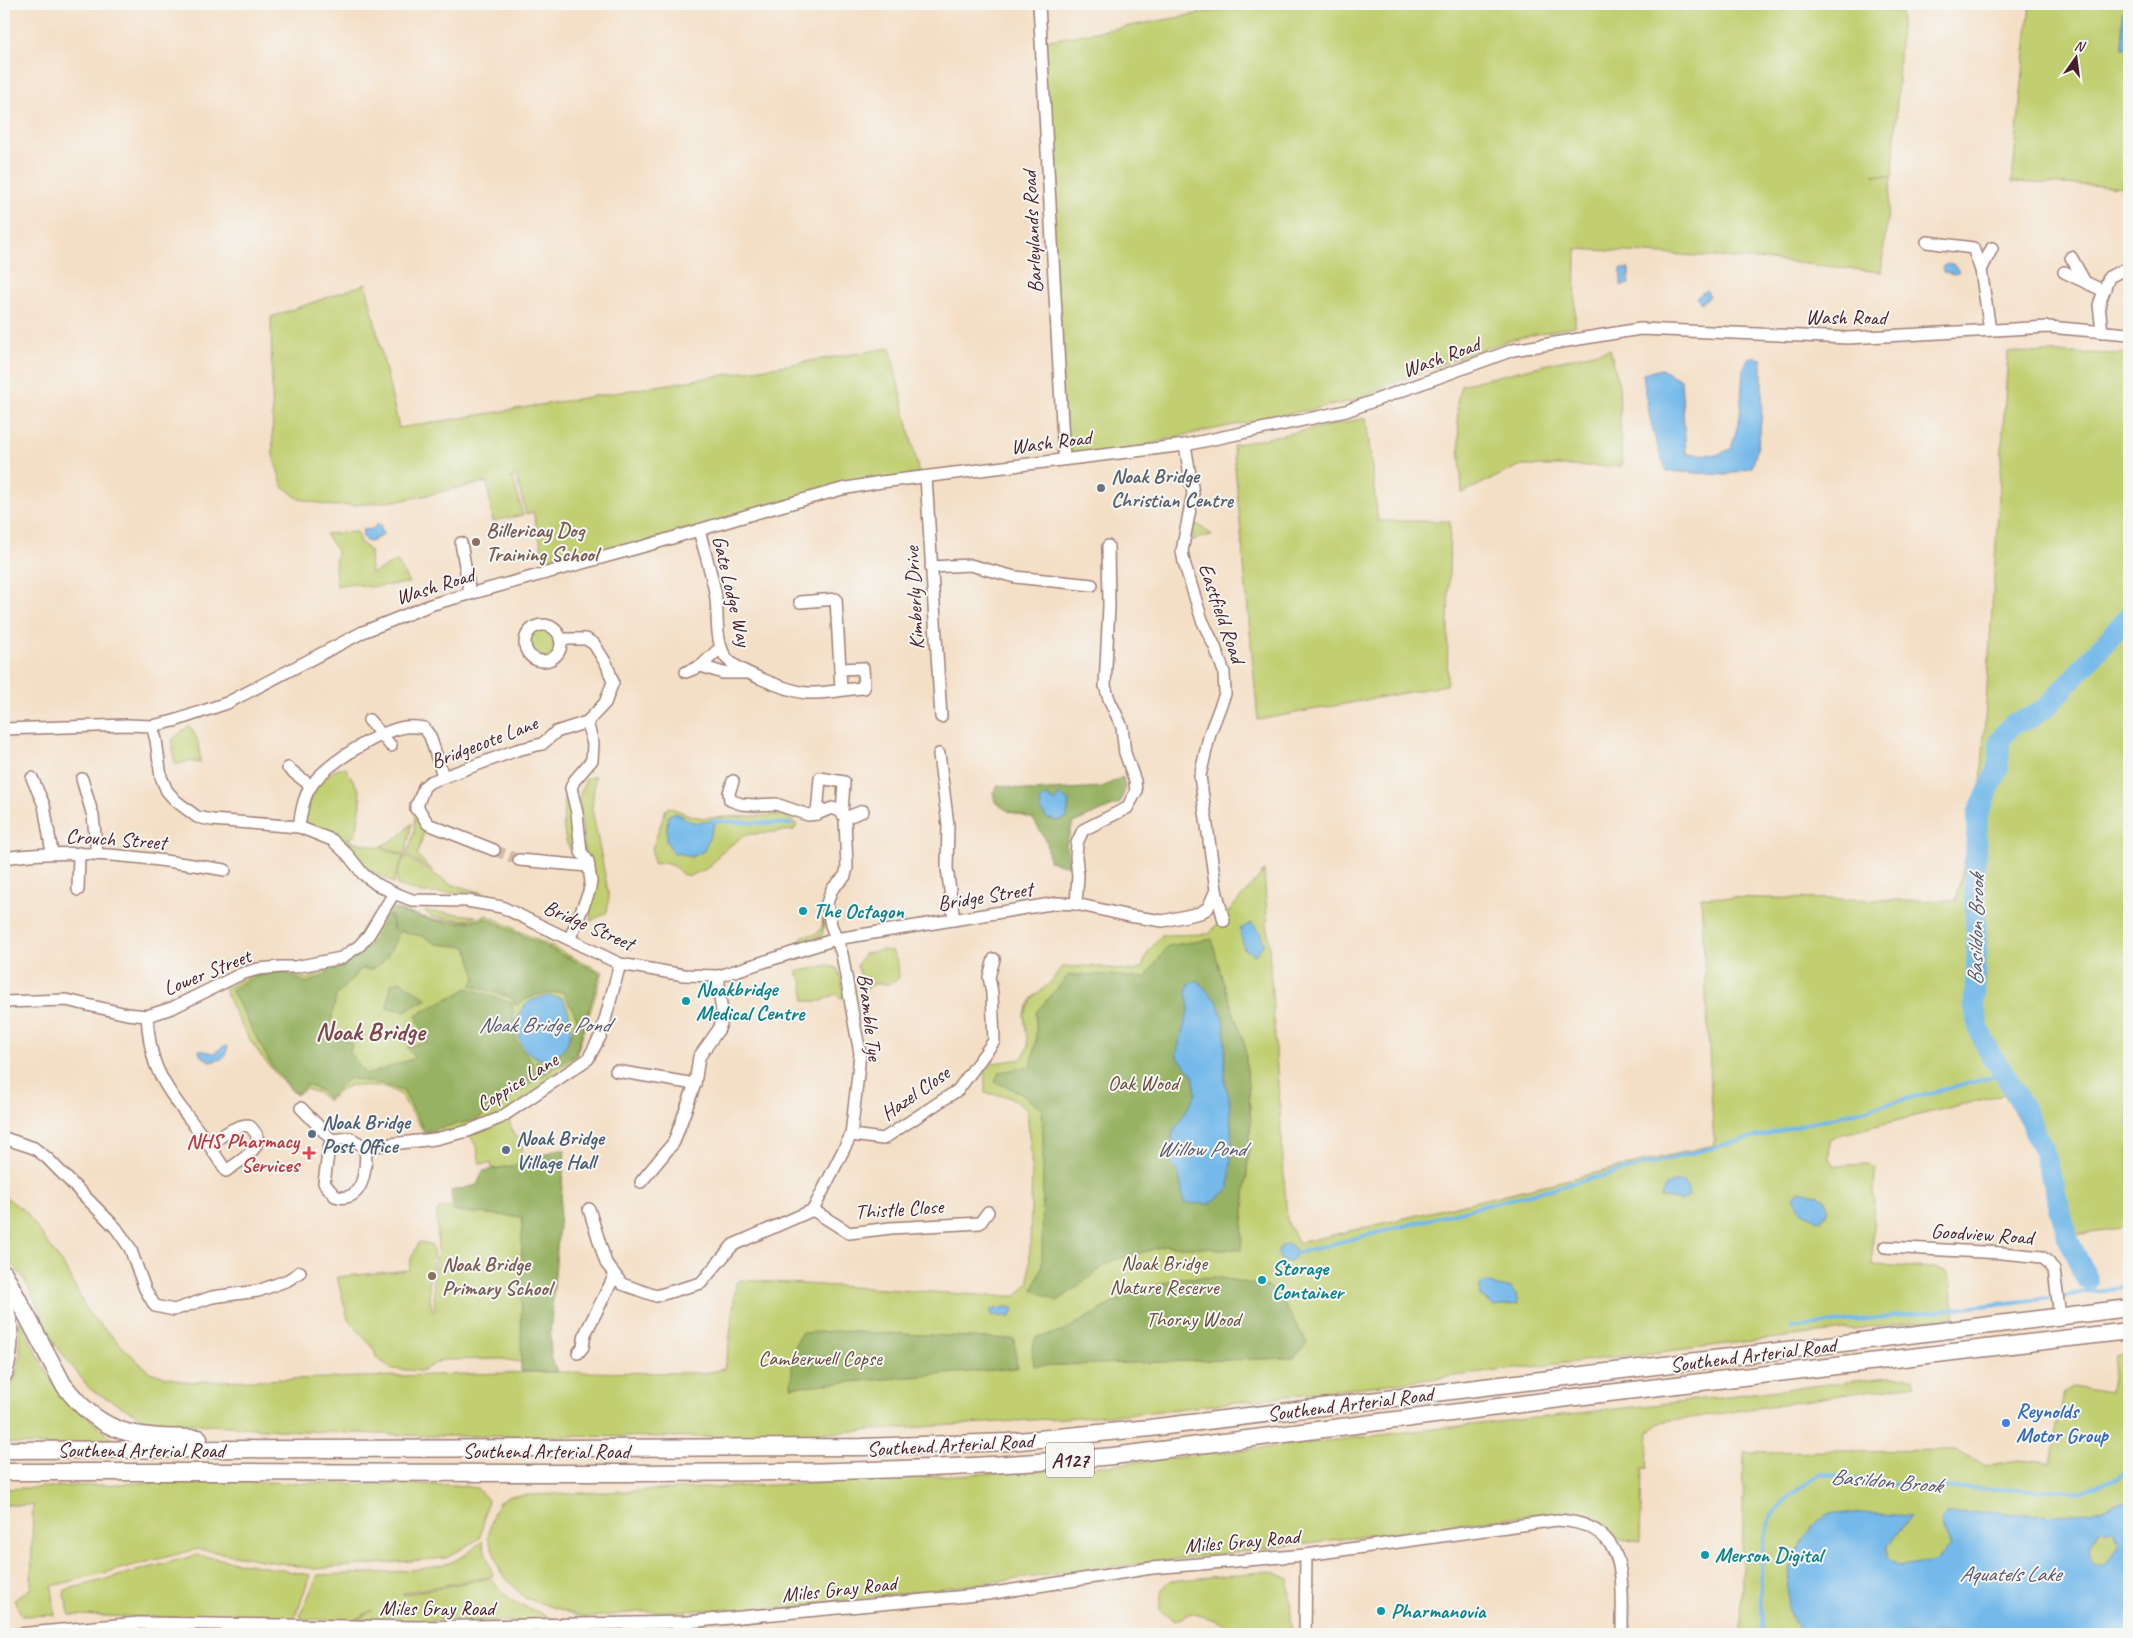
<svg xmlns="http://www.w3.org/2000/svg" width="2133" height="1638" font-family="Caveat,sans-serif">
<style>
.green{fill:#c1cf71;stroke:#86774e}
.forest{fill:#98b263;stroke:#716847}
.water{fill:#74b9ea;stroke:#5f6c8a;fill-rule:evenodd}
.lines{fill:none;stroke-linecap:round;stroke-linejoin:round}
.stream{stroke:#74b9ea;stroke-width:4}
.river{stroke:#74b9ea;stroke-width:21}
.minor-tunnel{stroke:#d2b9a7;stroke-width:11;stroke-dasharray:11 5.5;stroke-linecap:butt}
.minor-casing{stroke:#9f7f78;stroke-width:14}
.highway-casing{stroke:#9f7f78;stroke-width:19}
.minor{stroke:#fff;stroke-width:11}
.highway{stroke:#fff;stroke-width:16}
.worship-dot{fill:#6b7280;stroke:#f6f6f2;stroke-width:2}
.education-dot{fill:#8d6e63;stroke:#f6f6f2;stroke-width:2}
.culture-dot{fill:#0f9aa8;stroke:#f6f6f2;stroke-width:2}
.service-dot{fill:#5c6f8a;stroke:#f6f6f2;stroke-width:2}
.health-dot{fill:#e0444e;stroke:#f6f6f2;stroke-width:2}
.shop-dot{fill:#3f7fe0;stroke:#f6f6f2;stroke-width:2}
.labels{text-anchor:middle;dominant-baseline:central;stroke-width:4;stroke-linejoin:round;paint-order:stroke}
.shield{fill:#f6f6f2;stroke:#7e6067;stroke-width:1}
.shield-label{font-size:20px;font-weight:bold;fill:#4a1f2b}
.street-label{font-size:21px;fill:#4a1f2b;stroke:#f6f6f2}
.worship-label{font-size:21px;font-weight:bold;fill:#5b616d;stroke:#f6f6f2;text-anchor:start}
.education-label{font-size:21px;font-weight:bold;fill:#785e54;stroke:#f6f6f2;text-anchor:start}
.culture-label{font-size:21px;font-weight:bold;fill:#0d838f;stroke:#f6f6f2;text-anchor:start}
.park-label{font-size:21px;fill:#684b3c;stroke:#f6f6f2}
.service-label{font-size:21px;font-weight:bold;fill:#4e5e75;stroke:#f6f6f2;text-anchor:start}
.health-label{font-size:21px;font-weight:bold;fill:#be3a42;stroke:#f6f6f2;text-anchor:end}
.shop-label{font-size:21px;font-weight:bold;fill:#366cbe;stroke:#f6f6f2;text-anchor:start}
.water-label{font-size:22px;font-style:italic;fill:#59556e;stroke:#f6f6f2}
.district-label{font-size:26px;font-weight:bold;fill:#7f454d;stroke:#f6f6f2}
</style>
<rect width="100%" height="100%" fill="#f6f6f2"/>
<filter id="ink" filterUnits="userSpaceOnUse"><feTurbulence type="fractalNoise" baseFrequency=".02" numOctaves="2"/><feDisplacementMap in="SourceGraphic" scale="10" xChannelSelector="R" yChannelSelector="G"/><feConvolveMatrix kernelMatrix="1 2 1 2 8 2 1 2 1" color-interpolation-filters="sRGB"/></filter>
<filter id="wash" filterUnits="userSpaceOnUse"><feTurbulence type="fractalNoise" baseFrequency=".0096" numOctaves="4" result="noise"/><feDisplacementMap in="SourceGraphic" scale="20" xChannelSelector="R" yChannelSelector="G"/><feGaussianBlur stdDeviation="1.12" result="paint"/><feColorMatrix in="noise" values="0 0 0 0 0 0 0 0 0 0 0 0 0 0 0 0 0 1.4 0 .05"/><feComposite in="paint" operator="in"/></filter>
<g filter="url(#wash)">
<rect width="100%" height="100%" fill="#f4dfc6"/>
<!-- green -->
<g class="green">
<path d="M1254,4h648l-9,171h-20l19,1 -11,96 -112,-12 -193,-11 -1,77 -66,14 -92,33 -64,28 -173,35 -67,18 -49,5 -25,-417z"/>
<path d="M2030,4h99v183l-117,-5z"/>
<path d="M366,284l33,144 491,-80 29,125 -372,96 -14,-57 -7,2 -10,-38 -7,2h4l10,37 -30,6 -6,-39 -83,18 -48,5 -24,1 -33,-7 -16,-12 -10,-32 -2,-138z"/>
<path d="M1610,349l9,36 3,81h-103l-57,27 -5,-90 4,-18z"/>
<path d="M2008,352l121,2v873l-71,9 -17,-76 -37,-66 -161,40 -13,6 -1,18 5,8 34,-2 7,4 -3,97 62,3 12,3 4,7 5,39 -812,96 -381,24 -334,-1 -149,-6 -133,-10 -56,-31 -34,-43 -32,-68 -20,-22v-60l22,16 43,62 19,39 61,59 36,10 357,-10 163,1 19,-4 5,-24 7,-62 5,-3 253,16h23l12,-14 3,-112 -5,-60 -17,-13 -25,-4v-22l8,-8 29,-4 6,-13 -4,-31 8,-17 20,-17 9,-14 30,-1 44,5 7,-4 6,-15 14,-17 47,-1 55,-63 23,350 12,22 415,-98 -13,-248 255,4 25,-117z"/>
<path d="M1366,418l12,103h72l-3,164 -189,35 -25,-275z"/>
<path d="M1195,524l5,2 12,9 -20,5z"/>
<path d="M356,532l4,10 10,9 1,23 26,-13 12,22 -39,4 -18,-4 -15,3 -2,-18 2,-17 -12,-17z"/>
<circle cx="543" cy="643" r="18"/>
<path d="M189,726c10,11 11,23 11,37l-11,-2 -14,4 -3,-25z"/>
<path d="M345,767l14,23 2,14 -5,30 -6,5h-10l39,8 25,9 -9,20 -1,7 -28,-15 -5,-8 -9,-9 -21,-13 -27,-12c6,-31 6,-48 41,-59z"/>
<path d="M595,776l-3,33 17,87 -2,16 -16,9 -12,-124 7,-18z"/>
<path d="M569,797l6,27 1,32c-16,-13 -12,-38 -12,-57z"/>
<path d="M415,807l11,19 -9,29 17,17 -27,-17 7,-23z"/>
<path d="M669,807l23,9 13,2 73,-3 10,2 9,8 -3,5 -49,5 -25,18 -10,14 -20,9 -8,-2 -7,-7 -10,-4 -12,1 -1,-15 14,-40z"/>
<path d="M412,823l-7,32 -24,-9 18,-9z"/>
<path d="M405,856l45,28 34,9h-61l-26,-8v-12z"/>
<path d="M390,907l43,13 34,1 20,-6 116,57 -27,84 -56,47 1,10 -12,7 5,16 7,1 3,27 -32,5 -1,-6 -11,1 -3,-16 -10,-19 -42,5 -25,-40 -13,-6 -36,-3 -10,5 -13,11 -10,-8 -12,-4 -10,6c-33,-32 -55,-64 -72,-106l25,-13 39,-5 18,8 19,-7 -1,-7 15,1 25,-18z"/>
<path d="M425,911l51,5 -10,4 -35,-3z"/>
<path d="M823,918l1,8 -2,10 -27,9 8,-9 14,-2 5,-7z"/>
<path d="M882,950l10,1 6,12 1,15 -10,6h-16l-6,5 -10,-23 7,-12z"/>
<path d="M828,965l10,4 7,26 -3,4 -7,-5 -13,7h-17l-3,-21 -6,-8z"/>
<path d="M522,1192l16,173 -36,-6 -60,1 -21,11 -29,-2 -16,-12 -2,-8 -26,-30 -11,-42 72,-7 2,-11 8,-17 12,2c7,18 -1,22 -2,39 0,9 1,19 4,28l2,-1 -2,-33 5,-25 -1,-39 2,-4z"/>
<path d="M19,1319l34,65 70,65 -119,-6v-39l4,-4 12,-40z"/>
<path d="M2129,1353v281h-388l3,-182 213,-2 29,16 31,-6 34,3 13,-71 9,-5 37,6 5,-37z"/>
<path d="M1888,1377l24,1 2,6 -255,39 -10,8 -2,37 -5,1 -2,73 -20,-3 -16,-15 -30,-14 -791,98 -146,4 -51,6 -61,-20 -24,-25 -13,-36 6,-26 5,-9 11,-6 286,-12 286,-16 570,-63z"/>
<path d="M186,1481l269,4 22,3 11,12 -8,38 -34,20 -131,11 -117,-20 -146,37 3,29 -33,1 -8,-16 17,-12 2,-83h-29v-16z"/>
<path d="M482,1541l11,35 -85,16 -6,3 88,-17 20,22 50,22 -203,-3 16,-9 -19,10 -52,-1 -2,-4 18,-40c39,-2 86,-1 124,-10 16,-4 29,-13 40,-24z"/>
<path d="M197,1555l113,20 -16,46 -224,-6 -6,-20 1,-5z"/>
<path d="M1271,1571l18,8 3,55h-54l-22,-14 -25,-7 -16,8 -16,-11 3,-21 8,-8z"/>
</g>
<!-- forest -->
<g class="forest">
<path d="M1123,777l2,13 -5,13 -47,20 -7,22 3,21 -20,-5 -2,-19 -14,-23 -25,-8 -13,-9 -2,-10 6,-7 32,6 71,-4z"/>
<path d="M395,910c32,10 58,18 91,8l114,55 -25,82 -36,23 -3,-17 10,3c19,-12 25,-26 31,-46l-14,-26 -27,3 -21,10 -3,-7 -41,-13 5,-7 -9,-31 -31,-3 -11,-7 -25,-6c-7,15 -16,40 -36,39l2,-3 -6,3 -24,26 -7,37 23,11 -2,9 16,22 49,-17 -8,-11 20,-5 -11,-26c16,-11 35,-18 52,-28l44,15 4,38 16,21 5,17 -61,41 -51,11 -22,-40 -21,-7 -33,-6 -21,21 -7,-8 -14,-6 -11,9 -25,-29 -40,-75c15,-10 34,-20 53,-17 7,2 16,7 22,10l20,-8 3,-7 9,2 30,-22 21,-34 5,16 -4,-19z"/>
<path d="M1212,939l10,39 23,67 6,77 -10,128 -76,-4 -54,15 -53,40 -25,-11 9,-24 1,-118 -1,-39 -25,-18 -22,-9 4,-10 32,-6 5,-26v-28l33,-37h36l40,3 23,-32z"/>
<path d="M400,981l28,18 -24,12 -17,-3 4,-24z"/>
<path d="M555,1150h10l-15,186 1,20 6,16 -36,-1 1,-154 -69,-6 -2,-20 26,-6 6,-14 36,-6z"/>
<path d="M1215,1277l54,10 9,6 29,50 -13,15 -260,8 -2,-17 4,-12 26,-5 64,-37 53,-17z"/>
<path d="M838,1331l176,8 3,29 -226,19 2,-35 8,-19z"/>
</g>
<!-- water -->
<g class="water">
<path d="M2128,4l1,43 -6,1 -1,-35z"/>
<path d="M1948,264h6l5,8 -4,2 -12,-2v-6z"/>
<path d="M1621,269h8v15l-8,2z"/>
<path d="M1706,290l4,6 -9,7 -5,-5z"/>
<path d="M1749,357l13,2c0,36 2,74 -10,108l-26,8 -59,-4c-14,-31 -20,-63 -24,-97l18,-5 20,11 5,74 31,1 14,-6 9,-32 3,-48z"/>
<path d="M376,525h4l3,10 -13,7 -4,-1 -4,-6 1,-5 10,-1z"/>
<path d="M1059,794l10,7 -2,17 -10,3 -11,-3 -5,-9 -1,-9 6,-4 10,6z"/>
<path d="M673,813c9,1 9,4 15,7 7,5 18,2 25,0l2,3 -11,28 -13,6 -18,-5 -7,-11 2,-25z"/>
<path d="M1252,923l8,9 4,12 -9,11 -11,-6 -4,-20z"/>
<path d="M1198,981l20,22 7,26v56l4,11 3,49 -3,44 -20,15 -25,-1 -5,-29 -10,-13 4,-28 23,-39 -3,-19 -17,-20 13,-47 -3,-16 4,-10z"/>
<path d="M549,996l13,2c9,15 13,35 2,50 -4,5 -11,10 -16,14 -26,-9 -29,-16 -32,-42 10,-18 13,-21 33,-24z"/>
<path d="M224,1046l4,1 -4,11 -13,4 -11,-7 -1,-5 15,3z"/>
<path d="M1673,1182h10l4,4 2,10 -8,5 -20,-4 4,-10z"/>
<path d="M1800,1191l19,5 7,5 2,9 -7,11 -19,-9 -9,-15z"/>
<circle cx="1287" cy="1253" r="9"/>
<path d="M1487,1282l13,5h10l6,8 2,9 -23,3 -15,-11v-11z"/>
<path d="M1006,1307l8,1 -3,9 -20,-2v-5z"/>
<path d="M2129,1500v134h-328c-4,-8 -11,-18 -13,-27 -6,-29 13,-81 42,-93 7,-3 67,1 80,2l-22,30v12l12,8 35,-5 17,-15 -7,-13 -3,-12 6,-8 39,-1 54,3 50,-3zM2106,1531h7l6,12 -13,22h-10l-4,-3 -2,-14 8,-16z"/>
</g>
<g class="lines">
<!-- stream -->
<g class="stream">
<path d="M714,821l77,3"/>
<path d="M1297,1253l708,-179"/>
<path d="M2063,1296l66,-10"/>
<path d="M1791,1328l259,-30"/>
<path d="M1761,1634c1,-28 -4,-91 9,-114 11,-21 33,-34 51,-46l84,12 171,6 42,-14 11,-11"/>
</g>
<!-- river -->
<path class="river" d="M2088,1280l-19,-38 -24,-88 -17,-38 -23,-42 -15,-20 -11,-25 -5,-23 3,-51 -3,-77 4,-66 20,-42 2,-30 13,-16 17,-6 18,-12 81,-90"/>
</g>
</g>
<g filter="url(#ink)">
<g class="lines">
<!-- minor-tunnel -->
<path class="minor-tunnel" d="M494,850l25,10"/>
<!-- minor casing -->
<g class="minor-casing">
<g id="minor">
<path d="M1039,4l25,455"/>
<path d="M1927,242l46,6 8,22"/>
<path d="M2071,257l14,25 19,9"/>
<path d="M2064,272l21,10"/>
<path d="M1990,330l-9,-60 11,-22"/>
<path d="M2102,332l-3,-27 10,-28 20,-10"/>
<path d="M926,477l15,240"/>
<path d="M699,530c5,20 12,41 16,62 4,20 -1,46 10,64 9,15 64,35 82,37 18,1 38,-4 57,-5l-1,-20 -23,1 1,20"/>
<path d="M461,543l9,51"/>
<path d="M931,567l39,-2 45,12 77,8"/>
<path d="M800,602l36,-3 4,70"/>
<circle cx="543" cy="643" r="18"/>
<path d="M560,639h26l8,5 13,21 6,17 -8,21 -18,19"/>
<path d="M721,647l-20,19 22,7h22"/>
<path d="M686,672l15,-6"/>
<path d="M369,720l22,26"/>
<path d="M152,726l4,14 5,37 6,14 9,10 21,16 15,3 87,7 33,13 16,15 15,19 13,10 18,9 18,7 55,1 35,6 118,57 64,11 35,1 117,-37 221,-36 19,1 53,12 34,5 37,-8 8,-5 8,-18 -16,-114 10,-43 15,-39 -1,-22 -9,-25 -13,-27 -18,-58 -2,-11 11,-58 -8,-48"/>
<path d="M4,729l123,-4 25,1 22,-5 53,-18 136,-71 70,-28 219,-60 107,-32 83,-23 39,-7 304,-37 161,-34 167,-61 127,-21 208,9 200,-11 81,7"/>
<path d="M939,754l9,71 -1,43 7,52"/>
<path d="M288,768l23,18"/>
<path d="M32,778l12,27 8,48"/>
<path d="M82,779l11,37 4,37"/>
<path d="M416,805l12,19 66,26"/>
<path d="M416,809l8,-22 6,-5 87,-32 25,-6 14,-12 31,-10 6,22 -1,16 -18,21 -3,7 6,25 4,39 7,9 3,21 -2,10 -19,46"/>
<path d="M817,814l3,-36 24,4 -2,31"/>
<path d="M845,818l18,-7"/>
<path d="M299,827c2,-13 4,-29 12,-41 16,-23 67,-54 94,-59 7,-1 13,0 19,1l6,8 13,40"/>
<path d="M4,858c74,-11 148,0 221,12"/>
<path d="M519,860l69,6"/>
<path d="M78,890l1,-37"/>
<path d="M1216,890l8,31"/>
<path d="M1076,904l2,-28 -2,-19 1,-14 6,-13 44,-22 9,-16 -1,-11 -10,-28 -3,-26 -13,-28 -4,-13 4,-80 -1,-60"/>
<path d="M4,1002l62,-2 61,14 20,2 25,-8 69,-34 17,-5 23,-2h14l46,-9 18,-12 9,-10 26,-43"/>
<path d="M147,1016c1,16 3,32 8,47 11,30 36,56 54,82 12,-8 24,-19 39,-20 25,19 -7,35 -22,46l-17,-26"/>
<path d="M616,1071l79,13 4,-27 20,-28 4,-11 -4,-27v-15"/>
<path d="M301,1108l31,32"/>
<path d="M851,1135l32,4 75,-49 36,-49 -2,-48 -3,-16 5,-18"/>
<path d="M4,1138l30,10 13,10 69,70 14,20 15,41 10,17 19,4 38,-13 46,-6 30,-11 12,-8"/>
<path d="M365,1147c2,15 0,46 -18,50 -4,1 -9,0 -12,-1l-11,-13 5,-36 3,-7 18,-2 15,9 70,-8 33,-8 32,-13 88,-59 13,-24 19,-71"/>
<path d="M641,1182l33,-40 21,-58"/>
<path d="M589,1209l17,54 16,21 34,12 45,-13 32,-38 80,-35 38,-75 7,-61 2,-21 -5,-26 -13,-73 -11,-29 -4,-22 5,-14 13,-13 2,-8 -2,-50 -5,-7 -8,-3 -15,6 -9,1 -32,-11 -21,1 -14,-1 -11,-4 -1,-7 4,-12"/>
<path d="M813,1210l36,23 42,-5 89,-5 8,-11"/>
<path d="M1885,1247l117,6 40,4 7,6 5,7 6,47"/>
<path d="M578,1353l5,-6 2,-13 30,-59"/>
<path d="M18,1634l121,-11 277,4 272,-5 300,-28 164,-26 154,-13 251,-35c73,4 65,59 65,114"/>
<path d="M1305,1634l1,-79"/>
</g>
</g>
<!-- highway casing -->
<g class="highway-casing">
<g id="highway">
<path d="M4,1273l59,111c40,54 74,53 136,54"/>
<path d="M4,1302c8,25 7,48 0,72"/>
<path d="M4,1450l858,-3 147,-5 141,-14 979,-120"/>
<path d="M4,1472c176,0 353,0 529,1 194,0 387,1 580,-17l471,-60 545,-65"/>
</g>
</g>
<!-- minor -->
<use href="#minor" class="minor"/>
<!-- highway -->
<use href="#highway" class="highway"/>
</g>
</g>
<!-- markers -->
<circle class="worship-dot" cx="1101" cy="488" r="5"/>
<g class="education-dot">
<circle cx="476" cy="542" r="5"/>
<circle cx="432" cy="1276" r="5"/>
</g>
<g class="culture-dot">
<circle cx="803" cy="911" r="5"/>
<circle cx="686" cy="1001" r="5"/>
<circle cx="1262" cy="1280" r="5"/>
<circle cx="1705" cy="1555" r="5"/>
<circle cx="1381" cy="1611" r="5"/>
</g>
<g class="service-dot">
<circle cx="312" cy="1134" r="5"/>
<circle cx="506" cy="1150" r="5"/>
</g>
<path class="health-dot" d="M306.5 1145.5h5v5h5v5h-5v5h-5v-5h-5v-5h5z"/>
<circle class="shop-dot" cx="2006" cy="1423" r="5"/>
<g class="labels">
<!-- shield labels -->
<rect class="shield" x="1046" y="1442.5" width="48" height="35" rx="4"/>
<g class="shield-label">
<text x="1070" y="1460">A127</text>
</g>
<!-- street labels -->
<g class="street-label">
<text transform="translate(1032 232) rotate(-93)">Barleylands Road</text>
<text x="1846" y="317">Wash Road</text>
<text transform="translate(1441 357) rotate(-20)">Wash Road</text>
<text transform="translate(1051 442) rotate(-7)">Wash Road</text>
<text transform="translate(435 586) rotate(-17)">Wash Road</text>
<text transform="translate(732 591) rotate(77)">Gate Lodge Way</text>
<text transform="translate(914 598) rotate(-93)">Kimberly Drive</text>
<text transform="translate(1222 613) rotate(71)">Eastfield Road</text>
<text transform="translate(484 742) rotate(-21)">Bridgecote Lane</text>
<text transform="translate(116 839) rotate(4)">Crouch Street</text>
<text transform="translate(985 896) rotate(-9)">Bridge Street</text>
<text transform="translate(589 925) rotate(24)">Bridge Street</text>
<text transform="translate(207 972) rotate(-22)">Lower Street</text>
<text transform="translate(870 1017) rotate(83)">Bramble Tye</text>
<text transform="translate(517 1082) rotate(-32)">Coppice Lane</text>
<text transform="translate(915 1093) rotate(-35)">Hazel Close</text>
<text transform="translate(899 1209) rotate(-4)">Thistle Close</text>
<text transform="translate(1982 1234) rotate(4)">Goodview Road</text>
<text transform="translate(1753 1355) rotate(-7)">Southend Arterial Road</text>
<text transform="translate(1350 1404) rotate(-7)">Southend Arterial Road</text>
<text transform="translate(950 1445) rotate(-3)">Southend Arterial Road</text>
<text x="141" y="1450">Southend Arterial Road</text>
<text x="546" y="1451">Southend Arterial Road</text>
<text transform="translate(1242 1541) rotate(-5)">Miles Gray Road</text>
<text transform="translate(839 1589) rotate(-6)">Miles Gray Road</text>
<text x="437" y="1608">Miles Gray Road</text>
</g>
<!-- worship labels -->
<g class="worship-label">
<text x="1111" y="476">Noak Bridge<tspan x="1111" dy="24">Christian Centre</tspan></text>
</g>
<!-- education labels -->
<g class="education-label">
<text x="486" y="530">Billericay Dog<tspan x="486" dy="24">Training School</tspan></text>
<text x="442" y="1264">Noak Bridge<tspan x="442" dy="24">Primary School</tspan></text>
</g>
<!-- culture labels -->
<g class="culture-label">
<text x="813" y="911">The Octagon</text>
<text x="696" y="989">Noakbridge<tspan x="696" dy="24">Medical Centre</tspan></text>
<text x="1272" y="1268">Storage<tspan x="1272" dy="24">Container</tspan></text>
<text x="1715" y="1555">Merson Digital</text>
<text x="1391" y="1611">Pharmanovia</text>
</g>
<!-- park labels -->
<g class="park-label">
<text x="1143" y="1083">Oak Wood</text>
<text x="1164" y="1263">Noak Bridge<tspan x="1164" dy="24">Nature Reserve</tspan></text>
<text x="1193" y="1319">Thorny Wood</text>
<text x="820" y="1358">Camberwell Copse</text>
</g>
<!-- service labels -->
<g class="service-label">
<text x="322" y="1122">Noak Bridge<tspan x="322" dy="24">Post Office</tspan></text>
<text x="516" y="1138">Noak Bridge<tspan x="516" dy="24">Village Hall</tspan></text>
</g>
<!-- health labels -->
<g class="health-label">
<text x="299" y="1141">NHS Pharmacy<tspan x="299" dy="24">Services</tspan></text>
</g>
<!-- shop labels -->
<g class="shop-label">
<text x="2016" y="1411">Reynolds<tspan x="2016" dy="24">Motor Group</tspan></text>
</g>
<!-- water labels -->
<g class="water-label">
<text transform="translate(1976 930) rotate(-89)">Basildon Brook</text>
<text x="544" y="1025">Noak Bridge Pond</text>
<text x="1201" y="1149">Willow Pond</text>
<text transform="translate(1886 1481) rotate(5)">Basildon Brook</text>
<text x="2010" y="1574">Aquatels Lake</text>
</g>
<!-- district labels -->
<g class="district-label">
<text x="370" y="1031">Noak Bridge</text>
</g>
</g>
<!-- margin -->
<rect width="2133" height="1638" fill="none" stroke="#f6f6f2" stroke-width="20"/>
<!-- north arrow -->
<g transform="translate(2076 58) rotate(14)" stroke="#f6f6f2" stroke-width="4" paint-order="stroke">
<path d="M0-4L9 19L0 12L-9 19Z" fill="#4a1f2b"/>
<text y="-8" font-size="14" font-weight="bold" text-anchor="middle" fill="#4a1f2b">N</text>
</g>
</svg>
